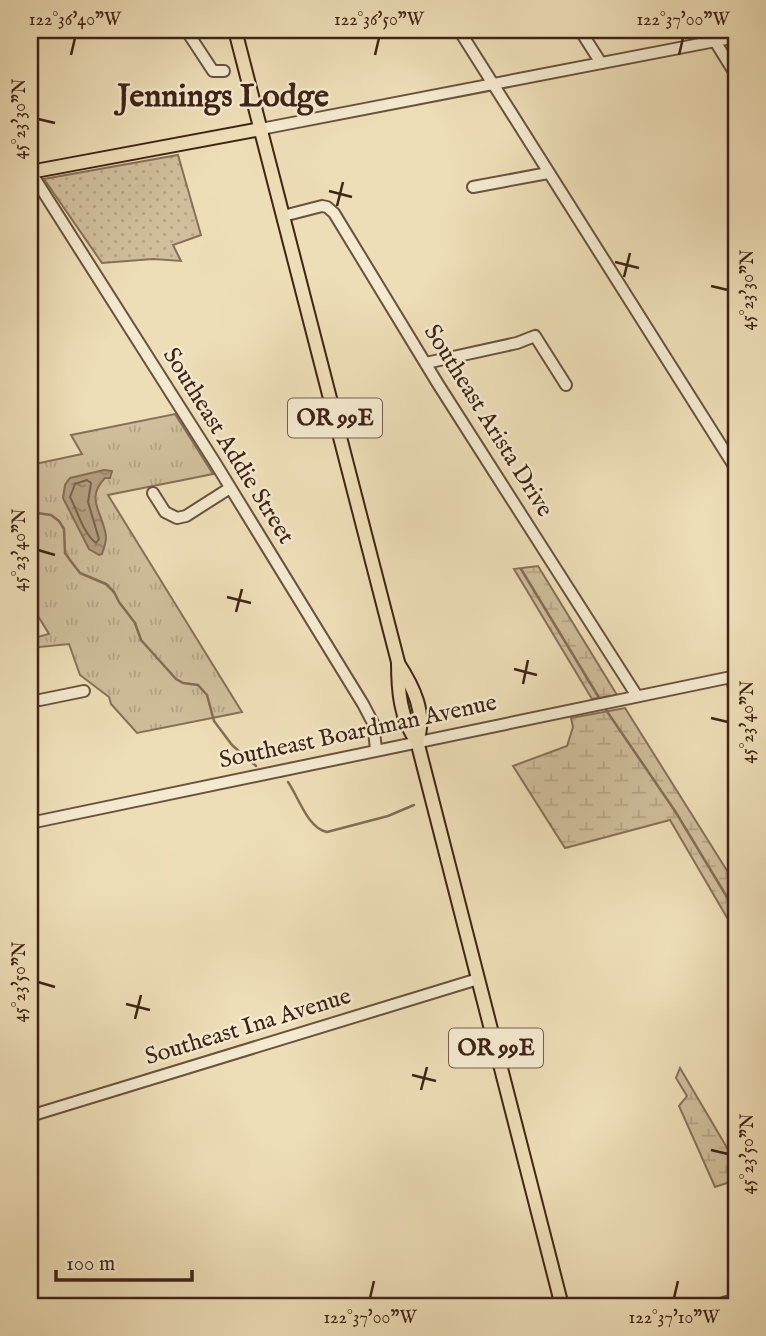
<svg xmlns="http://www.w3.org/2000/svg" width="766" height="1336" font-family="'IM FELL English',serif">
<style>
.grass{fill:url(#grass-dots);stroke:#877059;stroke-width:2}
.wetland{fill:url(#wetland-marsh);stroke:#877059;stroke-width:2}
.park{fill:url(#park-tufts);stroke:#877059;stroke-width:2}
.water{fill:url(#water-ripples);stroke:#846d56;stroke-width:2}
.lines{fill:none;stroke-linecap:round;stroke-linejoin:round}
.shore{stroke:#78604b;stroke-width:2}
.stream{stroke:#846d56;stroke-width:2.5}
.minor-casing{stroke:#6a523e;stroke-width:14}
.major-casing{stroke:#3e2316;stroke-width:16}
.minor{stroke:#f4ead0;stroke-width:10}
.major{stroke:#eedeb7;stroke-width:12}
.ticks{fill:none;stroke:#3e2316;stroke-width:2.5}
.labels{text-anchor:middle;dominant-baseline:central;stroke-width:5;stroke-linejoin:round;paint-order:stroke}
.shield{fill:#f4ead0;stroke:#755f4e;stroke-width:2}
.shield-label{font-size:23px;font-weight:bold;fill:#3e2316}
.street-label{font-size:24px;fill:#3e2316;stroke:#f4ead0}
.district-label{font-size:32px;font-weight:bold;fill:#3e2316;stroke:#f4ead0}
.neatline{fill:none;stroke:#3e2316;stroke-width:2.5}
.ticks-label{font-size:18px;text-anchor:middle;fill:#3e2316}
</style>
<defs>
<pattern id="grass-dots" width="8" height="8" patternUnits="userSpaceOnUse" patternTransform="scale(1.75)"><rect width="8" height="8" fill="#d0be9c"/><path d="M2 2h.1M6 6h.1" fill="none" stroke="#b4a386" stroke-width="1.8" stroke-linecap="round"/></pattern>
<pattern id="wetland-marsh" width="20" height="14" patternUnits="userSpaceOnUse" patternTransform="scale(1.75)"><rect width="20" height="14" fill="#d0be9c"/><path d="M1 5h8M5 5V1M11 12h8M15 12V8" fill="none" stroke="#b4a386"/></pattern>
<pattern id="park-tufts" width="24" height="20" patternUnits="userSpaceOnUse" patternTransform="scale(1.75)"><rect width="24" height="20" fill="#d0be9c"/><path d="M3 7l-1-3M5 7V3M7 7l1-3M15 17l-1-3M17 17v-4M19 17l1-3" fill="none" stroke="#b4a386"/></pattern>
<pattern id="water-ripples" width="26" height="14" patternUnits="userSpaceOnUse" patternTransform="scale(1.75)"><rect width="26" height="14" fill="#b29e80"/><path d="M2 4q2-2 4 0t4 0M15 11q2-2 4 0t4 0" fill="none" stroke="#928068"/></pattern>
</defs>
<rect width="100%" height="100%" fill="#eedeb7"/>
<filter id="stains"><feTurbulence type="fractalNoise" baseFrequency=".00286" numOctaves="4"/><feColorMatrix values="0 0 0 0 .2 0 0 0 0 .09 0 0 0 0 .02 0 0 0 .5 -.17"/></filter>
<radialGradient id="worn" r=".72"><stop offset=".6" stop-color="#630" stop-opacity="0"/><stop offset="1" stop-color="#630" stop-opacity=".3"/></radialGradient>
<!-- grass -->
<path class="grass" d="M178,155l23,80 -28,10 8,16 -28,-2 -51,4 -58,-84z"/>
<!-- wetland -->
<g class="wetland">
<path d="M538,566l79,129 -25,4 -78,-130z"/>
<path d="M625,708l111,177v48l-66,-113 -105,28 -52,-82 54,-20 6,-19 -2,-9z"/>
<path d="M680,1068l56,95v17l-21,7 -36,-81 8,-10 -11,-18z"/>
</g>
<!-- park -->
<path class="park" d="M175,414l38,60 -105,21 134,217 -105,21 -26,-29 -2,-7 -29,-22 -11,-31 -39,4v-9l19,-5 -19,-31v-138l52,-11 -11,-19z"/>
<!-- water -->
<path class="water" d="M104,470l8,1 -2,7h-5c-21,21 -1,36 1,59 0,6 -2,11 -4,17l-3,1 -10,-6 -26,-51 2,-13 5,-7z"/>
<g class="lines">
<!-- shore -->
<path class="shore" d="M87,480l4,3 -3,19 11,37 -3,4c-13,-10 -18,-31 -26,-46l5,-13z"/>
<!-- stream -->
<g class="stream">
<path d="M30,503l7,10 14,2 8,6 5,8 1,24 5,7 10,13 26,11 8,8 5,10 16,21 6,17 35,39 7,4 15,2 9,10 7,26 18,24 24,21"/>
<path d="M521,569l80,132"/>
<path d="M604,707l71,104 61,101"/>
<path d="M288,782c10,14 20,47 39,50l61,-16 26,-11"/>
</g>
<!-- minor casing -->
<g class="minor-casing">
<g id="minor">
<path d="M186,30l27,41h11"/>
<path d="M459,30l277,439"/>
<path d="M580,30l21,33"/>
<path d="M708,30l28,45"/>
<path d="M261,129l475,-92"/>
<path d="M30,171l184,290 149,243 10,19 3,26"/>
<path d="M473,187l75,-14"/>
<path d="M283,216l39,-10 5,1 7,6 104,171 199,312"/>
<path d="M426,363l91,-20 18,-7 31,49"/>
<path d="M153,493l12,19 12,6 9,-2 44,-28"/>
<path d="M731,677l5,17"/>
<path d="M30,700h10l44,-9"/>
<path d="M30,823l706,-147"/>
<path d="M30,1116l448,-137"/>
<path d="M715,1306l21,-7"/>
</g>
</g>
<!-- major casing -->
<g class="major-casing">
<g id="major">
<path d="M235,30l163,632c0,27 2,58 19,79l145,565"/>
<path d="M30,172l231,-43"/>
<path d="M398,663c15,23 29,51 19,78"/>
</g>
</g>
<!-- minor -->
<use href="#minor" class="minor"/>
<!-- major -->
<use href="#major" class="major"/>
</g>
<!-- ticks -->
<path class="ticks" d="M71,55l4,-17M375,55l4,-17M679,55l4,-17M38,119l17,4M329,191l23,6M337,206l6,-24M615,262l24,6M624,277l6,-24M711,286l17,4M38,550l17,5M227,597l24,6M236,612l6,-23M514,669l23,6M523,684l5,-24M711,718l17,4M38,982l17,5M126,1004l24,6M135,1019l6,-24M412,1075l24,6M421,1090l6,-23M711,1150l17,4M370,1298l4,-17M674,1298l4,-17"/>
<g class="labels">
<!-- shield labels -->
<g class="shield">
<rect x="288" y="398.5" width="94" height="39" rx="5"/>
<rect x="449" y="1028.5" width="94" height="39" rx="5"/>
</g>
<g class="shield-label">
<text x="335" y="418">OR 99E</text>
<text x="496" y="1048">OR 99E</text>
</g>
<!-- street labels -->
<g class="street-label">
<text transform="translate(488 421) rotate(58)">Southeast Arista Drive</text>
<text transform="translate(228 446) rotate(58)">Southeast Addie Street</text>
<text transform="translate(358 732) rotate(-12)">Southeast Boardman Avenue</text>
<text transform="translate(248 1027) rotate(-17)">Southeast Ina Avenue</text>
</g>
<!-- district labels -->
<g class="district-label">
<text x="223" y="97">Jennings Lodge</text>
</g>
</g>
<!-- margin -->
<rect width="766" height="1336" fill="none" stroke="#eedeb7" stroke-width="77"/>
<!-- scale -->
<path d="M56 1270v10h136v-10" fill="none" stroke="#3e2316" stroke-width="3.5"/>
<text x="66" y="1270" font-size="21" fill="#3e2316" stroke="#f4ead0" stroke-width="5" paint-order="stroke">100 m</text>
<rect x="38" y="38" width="690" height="1260" class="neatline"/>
<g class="ticks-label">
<text x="75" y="25">122°36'40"W</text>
<text x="379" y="25">122°36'50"W</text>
<text x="683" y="25">122°37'00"W</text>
<text transform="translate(19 119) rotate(-90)" y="6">45°23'30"N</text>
<text transform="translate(747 290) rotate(-90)" y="6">45°23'30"N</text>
<text transform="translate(19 550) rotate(-90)" y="6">45°23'40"N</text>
<text transform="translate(747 722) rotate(-90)" y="6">45°23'40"N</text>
<text transform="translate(19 982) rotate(-90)" y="6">45°23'50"N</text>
<text transform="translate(747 1154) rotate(-90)" y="6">45°23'50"N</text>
<text x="370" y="1323">122°37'00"W</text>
<text x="674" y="1323">122°37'10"W</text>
</g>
<rect width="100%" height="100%" filter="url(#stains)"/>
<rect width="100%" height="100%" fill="url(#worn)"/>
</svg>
